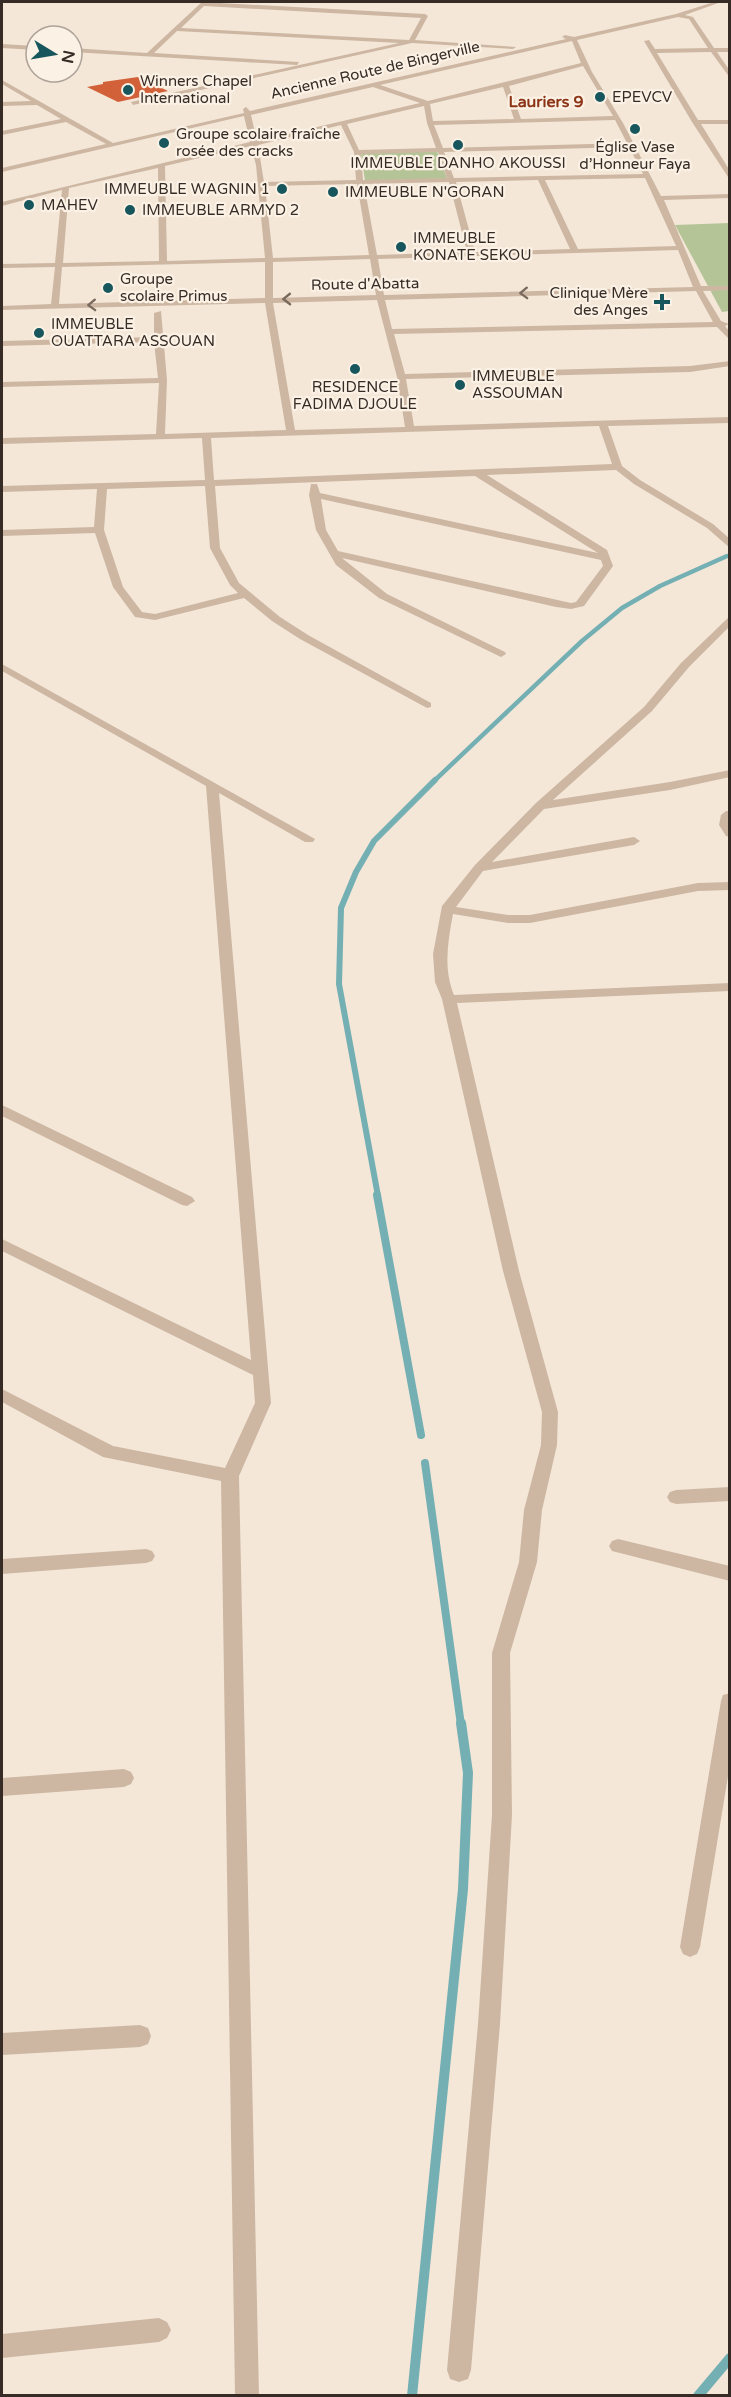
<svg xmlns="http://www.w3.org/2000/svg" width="731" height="2397" font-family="'Varela Round',sans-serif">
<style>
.green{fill:#b4c497}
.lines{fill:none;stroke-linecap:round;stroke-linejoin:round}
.stream-far3{stroke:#74b0b3;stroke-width:4.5}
.stream-far2{stroke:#74b0b3;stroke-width:6}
.stream-far1{stroke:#74b0b3;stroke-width:8}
.stream{stroke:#74b0b3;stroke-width:10}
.building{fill:#d26038}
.minor{fill:#cdb7a3;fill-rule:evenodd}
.oneway{stroke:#7a6a5e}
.poi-dot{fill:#17565c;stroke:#fbf1e4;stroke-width:2}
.labels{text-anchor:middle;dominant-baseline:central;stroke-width:4.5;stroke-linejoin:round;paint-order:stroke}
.far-street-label{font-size:15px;fill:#372b26;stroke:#fbf1e4}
.far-poi-label{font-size:15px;fill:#372b26;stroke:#fbf1e4;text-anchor:start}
.far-neighbourhood-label{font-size:16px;font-weight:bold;fill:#8d3517;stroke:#fbf1e4}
</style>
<rect width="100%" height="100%" fill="#f4e7d8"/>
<!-- green -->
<g class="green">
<path d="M437,151l11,30h-83l-4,-28z"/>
<path d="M729,223v88l-7,1 -47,-87z"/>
</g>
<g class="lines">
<!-- stream-far3 -->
<path class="stream-far3" d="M433,782l149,-141 40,-33 38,-22 67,-30"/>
<!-- stream-far2 -->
<path class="stream-far2" d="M378,1196l-39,-212 2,-76 15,-36 18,-31 61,-61"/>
<!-- stream-far1 -->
<g class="stream-far1">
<path d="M377,1195l44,240"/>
<path d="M425,1463l36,262"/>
</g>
<!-- stream -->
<g class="stream">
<path d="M412,2396l51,-507 5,-116 -7,-50"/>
<path d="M698,2396l32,-38"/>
</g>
</g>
<!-- building -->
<path class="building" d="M138,77l30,14 -50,11 -31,-15 16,-3v-2z"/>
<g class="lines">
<!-- minor -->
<g class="minor">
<path d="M202,2l223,12 3,2 -13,24 101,7 -3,2 -101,-6 -279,62 -2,-3 268,-59 -222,-12 -23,22 145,9 -2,3 -225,-13v-4l75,5zM204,6l217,12 -12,22 -228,-12z"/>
<path d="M714,2h7l-36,13 8,2 21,31h16v4h-13l13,19v7l-19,-26 -54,1 41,67h32v4h-29l29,47v9l-38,-58 -48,-81 5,-1 6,9 53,-1 -19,-29 -11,-2 -101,23 15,32 31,51 38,73 69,-2v4l-66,2 37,86h29v4l-27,1 18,30 8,3 -4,2 5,6v8l-13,-13 -323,7 11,40 285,-8 40,-5v5l-40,6 -284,7 8,47 316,-9v6l-122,3 14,40 18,14 73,44 17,15v9l-23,-20 -73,-44 -18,-14 -129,5 120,75 6,16 -29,40 -13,3 -15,-2 -214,-49 45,36 118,58 1,2 -5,3 -122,-59 -43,-33 -20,-35 -7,-35 2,-11h6l3,9 278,60 -123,-77 -260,10 5,62 19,35 41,34 28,18 123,68v4l-4,1 -127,-69 -28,-18 -28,-23 -89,22 -20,-3 -22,-30 -18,-54 -93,3v-6l92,-3 3,-38 -95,3v-6l203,-6 -3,-42 -200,6v-6l154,-4 3,-51 -157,4v-5l156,-4 -4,-36 -152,4v-5l152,-4v-24l7,-2 6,69 -2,54 121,-4 -21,-127 -263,7v-4l49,-2 4,-37 -53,1v-4l53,-1 7,-73 -60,16v-4l248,-60 -6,-26 -242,56v-4l104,-24 -40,-22 -64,13v-4l59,-12 -24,-14 -35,1v-4l29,-1 -29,-17v-4l111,63 131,-30 -1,-4 3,-2 4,4 316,-72 -4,-2 3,-2 9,2 102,-23zM572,41l9,22 -153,38 -48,-16zM583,66l30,50 -92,3 -12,-33zM373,87l47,16 -163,38 -6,-26zM503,87l11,32 -81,2 -3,-17zM424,106l3,17 9,25 -77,2 -12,-26zM615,120l12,23 -184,5 -9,-23zM341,125l13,27 2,28 -92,2 -6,-37zM251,146l5,19 9,93 -98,3 -2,-95zM629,147l14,27 -189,4 -10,-26zM438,152l9,26 -84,2 -2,-26zM158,168l1,93 -96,2 6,-75zM645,178l31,68 -98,3 -33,-69zM538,180l32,69 -95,3 -19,-70zM449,182l18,70 -90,3 -13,-71zM357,184l12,71 -96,3 -8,-72zM678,250l15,37 -309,8 -6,-36zM370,259l6,36 -103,3v-36zM265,262v36l-206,6 3,-37zM696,291l17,31 -321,7 -7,-29zM377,300l20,77 8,50 -110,3 -22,-127zM599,426l13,38 -398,16 -3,-42zM205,486l5,62 20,37 8,8 -83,21 -13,-2 -19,-25 -19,-57 3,-41zM321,499l280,61 2,6 -27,36 -5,1 -233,-52 -12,-21z"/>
<path d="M2,44l34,2v4l-34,-2z"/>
<path d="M730,616v10l-41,41 -37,44 -99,89 117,-18 60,-12v7l-60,13 -126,19 -52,53 142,-25 6,4 -6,4 -151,26 -27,36 52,8h22l168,-32 32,-1v8l-32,1 -168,32h-22l-55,-9c-5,27 -10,54 1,81l276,-12v8l-273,12 62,268 39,141 -1,33 -15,65 -5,52 -27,91 2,162 -12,209 -29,346 -3,9 -9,3 -9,-3 -3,-9 31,-346 14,-209v-162l27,-91 5,-52 17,-65 1,-33 -39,-141 -61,-272 -7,-17 -2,-28 9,-48 33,-41 61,-62 108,-96 37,-44z"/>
<path d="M2,664l313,175 -2,3h-8l-86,-49 52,610 -32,73 20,920h-24l-14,-915 -118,-24 -101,-55v-13l111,57 112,22 30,-65 -2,-28 -251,-124v-12l249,121 -45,-574 -204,-115z"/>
<path d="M726,811h4v26l-4,-1 -7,-11 2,-10z"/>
<path d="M2,1105l190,92 3,4 -8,5 -5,-1 -180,-89z"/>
<path d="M730,1487v14l-54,3 -6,-2 -3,-5 3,-5 6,-2z"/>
<path d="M618,1539l112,27v15l-118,-30 -3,-5 3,-5z"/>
<path d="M146,1549l6,2 3,5 -3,5 -6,2 -144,11v-15z"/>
<path d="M730,1693v71l-30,183 -3,7 -7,3 -7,-3 -3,-7 41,-246 2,-6z"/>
<path d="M124,1769l7,3 3,6 -3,6 -7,3 -122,9v-18z"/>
<path d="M140,2025l8,3 3,8 -3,8 -8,3 -138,8v-22z"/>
<path d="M159,2318l8,4 4,8 -4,8 -8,4 -157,16v-24z"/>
</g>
</g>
<!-- one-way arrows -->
<defs><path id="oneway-chevron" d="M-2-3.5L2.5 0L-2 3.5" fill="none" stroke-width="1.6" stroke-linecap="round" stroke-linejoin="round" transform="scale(1.5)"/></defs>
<g class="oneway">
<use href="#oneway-chevron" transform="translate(524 293) rotate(178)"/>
<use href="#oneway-chevron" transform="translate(287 299) rotate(179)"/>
<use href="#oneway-chevron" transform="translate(92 305) rotate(178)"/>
</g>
<!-- markers -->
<g class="poi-dot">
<circle cx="128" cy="90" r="6"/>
<circle cx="600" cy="97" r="6"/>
<circle cx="635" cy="129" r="6"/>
<circle cx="164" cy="143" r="6"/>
<circle cx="458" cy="145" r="6"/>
<circle cx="282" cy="189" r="6"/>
<circle cx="333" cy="192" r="6"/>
<circle cx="29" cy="205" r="6"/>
<circle cx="130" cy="210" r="6"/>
<circle cx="401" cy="247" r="6"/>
<circle cx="108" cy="288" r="6"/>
<path d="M659 293h6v6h6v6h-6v6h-6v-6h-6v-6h6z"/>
<circle cx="39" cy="333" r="6"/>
<circle cx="355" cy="369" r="6"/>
<circle cx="460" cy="385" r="6"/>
</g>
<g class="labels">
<!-- far-street labels -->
<g class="far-street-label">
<text transform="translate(375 70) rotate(-13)">Ancienne Route de Bingerville</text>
<text transform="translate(365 284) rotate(-1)">Route d'Abatta</text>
</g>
<!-- far-poi labels -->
<g class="far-poi-label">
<text x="140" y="81">Winners Chapel<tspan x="140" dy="17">International</tspan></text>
<text x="612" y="97">EPEVCV</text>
<text x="176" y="134">Groupe scolaire fraîche<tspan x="176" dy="17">rosée des cracks</tspan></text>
<text x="635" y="147" text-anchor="middle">Église Vase<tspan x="635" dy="17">d’Honneur Faya</tspan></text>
<text x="458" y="163" text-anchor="middle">IMMEUBLE DANHO AKOUSSI</text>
<text x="270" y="189" text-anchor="end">IMMEUBLE WAGNIN 1</text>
<text x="345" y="192">IMMEUBLE N'GORAN</text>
<text x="41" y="205">MAHEV</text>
<text x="142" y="210">IMMEUBLE ARMYD 2</text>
<text x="413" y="238">IMMEUBLE<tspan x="413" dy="17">KONATE SEKOU</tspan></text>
<text x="120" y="279">Groupe<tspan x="120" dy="17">scolaire Primus</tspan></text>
<text x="648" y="293" text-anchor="end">Clinique Mère<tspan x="648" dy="17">des Anges</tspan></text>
<text x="51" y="324">IMMEUBLE<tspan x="51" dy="17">OUATTARA ASSOUAN</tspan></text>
<text x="472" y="376">IMMEUBLE<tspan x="472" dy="17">ASSOUMAN</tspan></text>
<text x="355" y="387" text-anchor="middle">RESIDENCE<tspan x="355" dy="17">FADIMA DJOULE</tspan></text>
</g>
<!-- far-neighbourhood labels -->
<g class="far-neighbourhood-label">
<text x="546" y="102">Lauriers 9</text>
</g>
</g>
<!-- border -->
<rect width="731" height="2397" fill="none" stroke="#372b26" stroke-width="6"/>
<!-- north arrow -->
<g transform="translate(54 54) rotate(101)"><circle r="28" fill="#fbf1e4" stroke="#ada298" stroke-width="1.5"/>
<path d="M0-4.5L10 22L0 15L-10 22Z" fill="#17565c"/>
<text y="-9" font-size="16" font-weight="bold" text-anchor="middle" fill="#372b26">N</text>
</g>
</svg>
